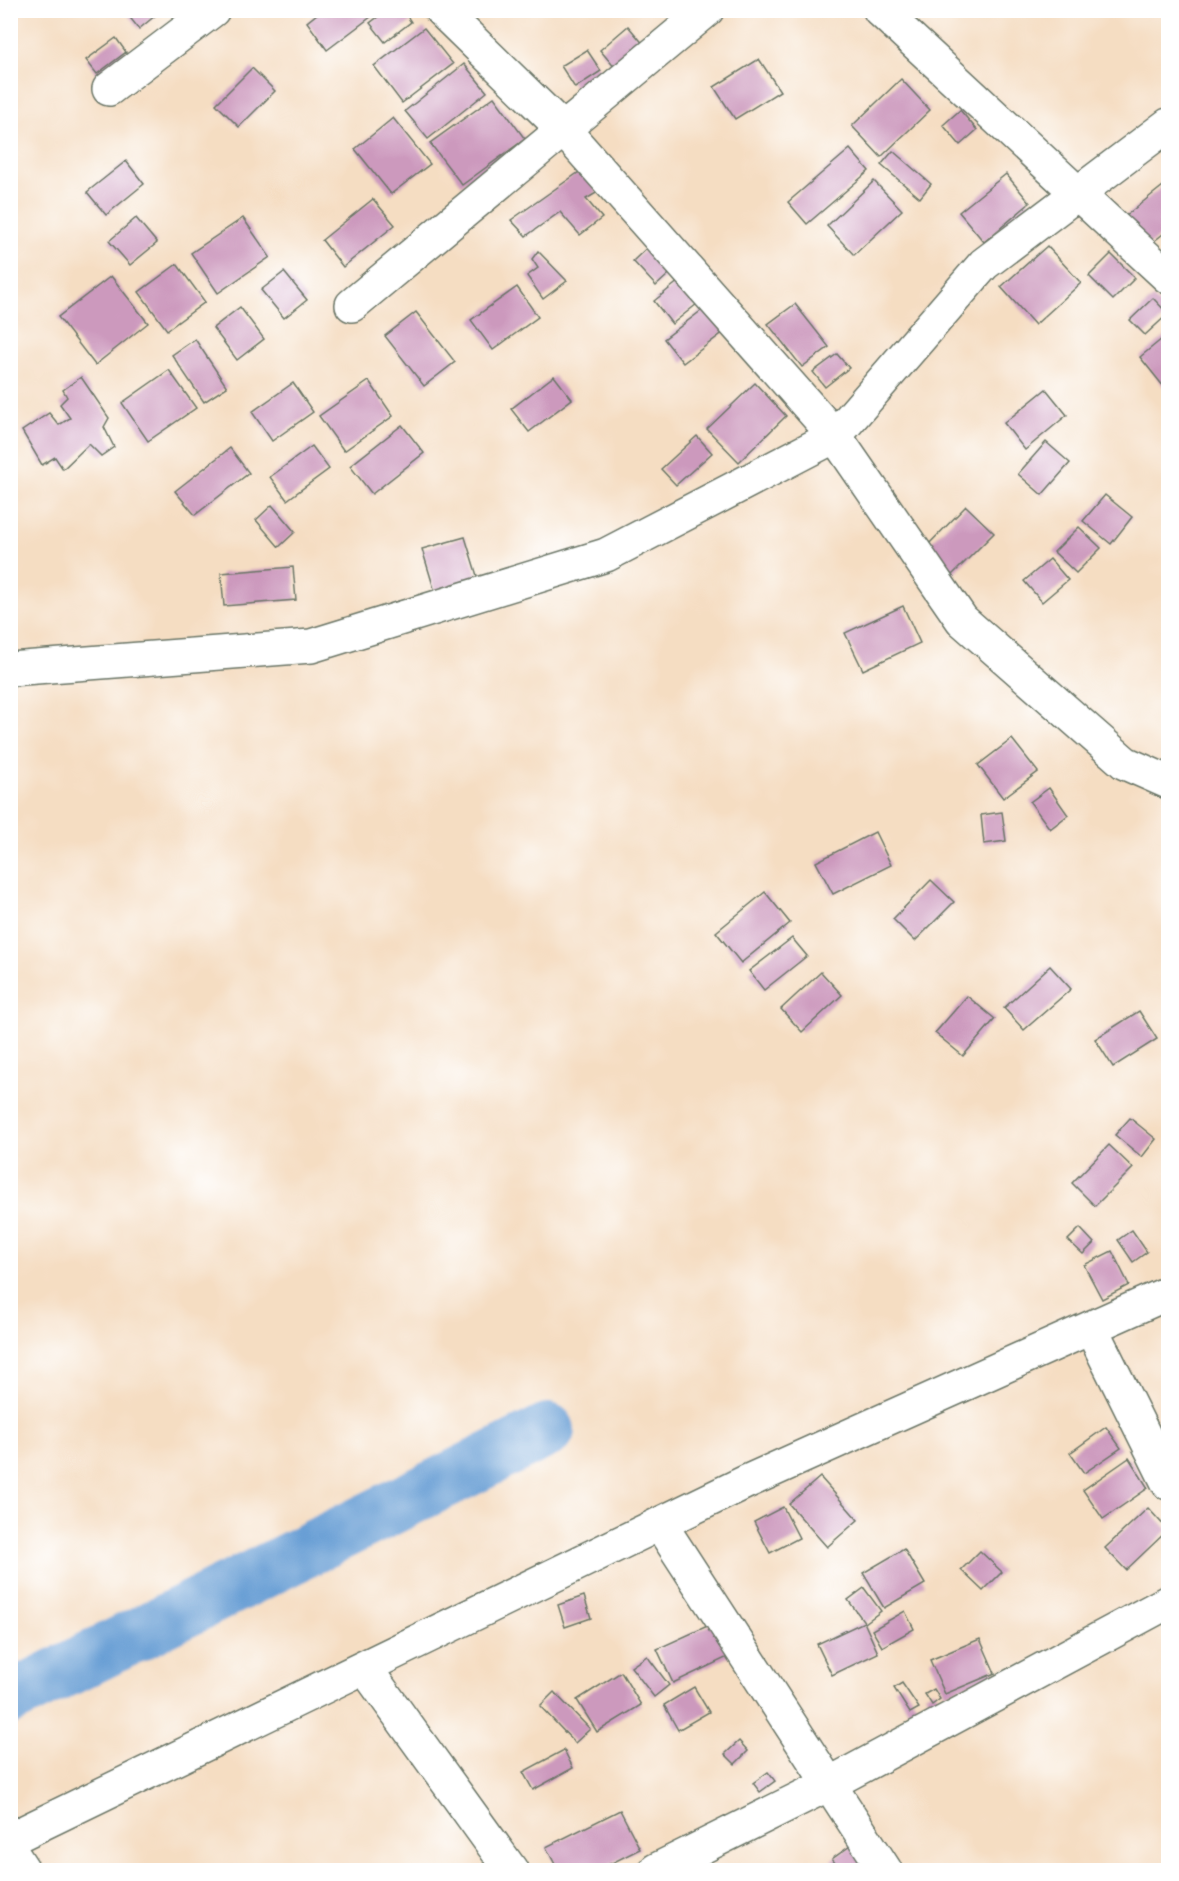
<svg xmlns="http://www.w3.org/2000/svg" width="1179" height="1881" font-family="Itim,sans-serif">
<style>
.lines{fill:none;stroke-linecap:round;stroke-linejoin:round}
.river{stroke:#679ed4;stroke-width:54}
.building{fill:#cc99bd}
.minor-casing{stroke:#6a7566;stroke-width:36}
.minor{stroke:#fff;stroke-width:33}
</style>
<rect width="100%" height="100%" fill="#fff"/>
<filter id="ink" filterUnits="userSpaceOnUse"><feTurbulence type="fractalNoise" baseFrequency=".0167" numOctaves="2"/><feDisplacementMap in="SourceGraphic" scale="12" xChannelSelector="R" yChannelSelector="G"/><feConvolveMatrix kernelMatrix="1 2 1 2 8 2 1 2 1" color-interpolation-filters="sRGB"/></filter>
<filter id="wash" filterUnits="userSpaceOnUse"><feTurbulence type="fractalNoise" baseFrequency=".008" numOctaves="4" result="noise"/><feDisplacementMap in="SourceGraphic" scale="24" xChannelSelector="R" yChannelSelector="G"/><feGaussianBlur stdDeviation="1.35" result="paint"/><feColorMatrix in="noise" values="0 0 0 0 0 0 0 0 0 0 0 0 0 0 0 0 0 1.4 0 .05"/><feComposite in="paint" operator="in"/></filter>
<g filter="url(#wash)">
<rect width="100%" height="100%" fill="#f5ddc2"/>
<g class="lines">
<!-- river -->
<path class="river" d="M10,1698l538,-268"/>
</g>
<g id="blocks">
<!-- building -->
<g class="building">
<path d="M124,10h38l-23,19z"/>
<path d="M322,10h58l-53,40 -20,-28z"/>
<path d="M387,10h16l8,12 -26,20 -15,-19z"/>
<path d="M628,26l17,20 -29,23 -16,-19z"/>
<path d="M424,28l29,36 -51,39 -28,-37z"/>
<path d="M116,38l10,14 -29,22 -11,-14z"/>
<path d="M587,50l14,21 -26,17 -14,-22z"/>
<path d="M759,59l21,32 -45,28 -21,-32z"/>
<path d="M464,64l23,28 -59,47 -23,-28z"/>
<path d="M252,68l23,23 -36,36 -23,-23z"/>
<path d="M901,79l29,31 -49,47 -29,-31z"/>
<path d="M494,97l31,42 -63,46 -32,-42z"/>
<path d="M960,110l17,20 -17,15 -17,-20z"/>
<path d="M393,118l37,46 -39,30 -36,-45z"/>
<path d="M850,149l19,22 -62,53 -19,-22z"/>
<path d="M893,151l38,33 -11,14 -39,-33z"/>
<path d="M126,161l18,23 -38,31 -19,-23z"/>
<path d="M582,170l16,22 -12,7 16,19 -22,17 -20,-23 -34,24 -15,-16z"/>
<path d="M1006,174l24,29 -46,39 -25,-30z"/>
<path d="M874,181l28,29 -48,45 -27,-29z"/>
<path d="M1168,182v48l-20,16 -24,-29z"/>
<path d="M373,199l22,26 -52,42 -21,-27z"/>
<path d="M136,218l21,25 -27,22 -21,-24z"/>
<path d="M243,218l27,39 -52,36 -27,-40z"/>
<path d="M657,238l23,26 -24,22 -23,-25z"/>
<path d="M1047,246l34,37 -46,42 -34,-38z"/>
<path d="M538,251l29,30 -24,18 -16,-23 11,-8 -6,-9z"/>
<path d="M1111,254l24,24 -22,22 -24,-24z"/>
<path d="M177,264l28,38 -38,28 -28,-38z"/>
<path d="M284,272l23,28 -23,18 -23,-28z"/>
<path d="M111,276l37,47 -53,42 -37,-48z"/>
<path d="M679,281l18,23 -25,20 -18,-23z"/>
<path d="M517,287l21,30 -45,33 -22,-30z"/>
<path d="M1153,298l15,16 -23,21 -15,-15z"/>
<path d="M710,304l19,24 -46,35 -19,-24z"/>
<path d="M795,304l34,43 -27,20 -34,-43z"/>
<path d="M240,307l24,32 -27,21 -24,-32z"/>
<path d="M416,312l39,50 -31,24 -39,-50z"/>
<path d="M1168,334v58l-28,-35z"/>
<path d="M195,339l32,48 -23,15 -32,-47z"/>
<path d="M837,354l12,14 -24,19 -12,-15z"/>
<path d="M169,370l27,38 -48,33 -26,-38z"/>
<path d="M554,376l18,23 -43,33 -18,-23z"/>
<path d="M81,377l28,41 -5,9 10,20 -13,9 -12,-12 -26,25 -8,-12 -13,8 -20,-34 27,-18 10,12 11,-7 -10,-14 7,-7 -4,-7z"/>
<path d="M369,381l24,35 -49,35 -25,-35z"/>
<path d="M293,383l20,29 -41,29 -20,-29z"/>
<path d="M755,383l31,33 -47,46 -32,-33z"/>
<path d="M1046,389l21,26 -42,35 -21,-27z"/>
<path d="M402,425l22,28 -52,41 -22,-28z"/>
<path d="M697,436l15,17 -36,32 -15,-16z"/>
<path d="M1046,442l24,21 -28,32 -24,-21z"/>
<path d="M312,446l17,23 -42,31 -17,-23z"/>
<path d="M230,448l19,25 -54,42 -20,-24z"/>
<path d="M1105,495l27,22 -21,27 -28,-23z"/>
<path d="M272,505l23,27 -16,15 -23,-27z"/>
<path d="M966,506l28,27 -43,43 -27,-27z"/>
<path d="M1079,527l22,21 -25,25 -22,-21z"/>
<path d="M465,537l13,42 -43,13 -13,-43z"/>
<path d="M1050,559l18,21 -26,22 -18,-21z"/>
<path d="M293,567l3,33 -72,6 -3,-33z"/>
<path d="M903,606l17,37 -57,27 -18,-37z"/>
<path d="M1012,739l26,33 -35,26 -25,-33z"/>
<path d="M1049,788l19,27 -18,14 -20,-27z"/>
<path d="M1002,812l4,29 -22,3 -3,-29z"/>
<path d="M875,832l16,33 -58,29 -17,-32z"/>
<path d="M931,880l23,22 -39,39 -22,-22z"/>
<path d="M765,892l25,31 -49,40 -25,-31z"/>
<path d="M792,938l15,18 -43,34 -15,-19z"/>
<path d="M1050,966l21,23 -47,41 -20,-22z"/>
<path d="M821,972l21,23 -40,37 -21,-23z"/>
<path d="M967,996l28,23 -32,37 -28,-23z"/>
<path d="M1139,1011l18,28 -44,28 -18,-28z"/>
<path d="M1130,1118l26,21 -14,18 -27,-22z"/>
<path d="M1109,1145l24,23 -38,38 -23,-23z"/>
<path d="M1080,1228l14,15 -11,11 -15,-14z"/>
<path d="M1132,1230l15,22 -14,10 -15,-22z"/>
<path d="M1112,1251l17,34 -27,14 -18,-34z"/>
<path d="M1106,1427l15,21 -37,25 -14,-20z"/>
<path d="M1129,1458l19,30 -45,31 -20,-29z"/>
<path d="M820,1477l38,43 -31,27 -38,-43z"/>
<path d="M783,1507l16,31 -29,15 -16,-31z"/>
<path d="M1148,1508l20,22 -42,40 -21,-22z"/>
<path d="M904,1549l21,35 -41,24 -21,-35z"/>
<path d="M980,1551l22,21 -19,19 -22,-21z"/>
<path d="M864,1588l17,23 -16,12 -17,-23z"/>
<path d="M584,1596l7,22 -26,9 -7,-22z"/>
<path d="M905,1611l9,18 -32,18 -10,-17z"/>
<path d="M864,1622l14,31 -46,22 -15,-31z"/>
<path d="M714,1623l16,33 -57,27 -16,-34z"/>
<path d="M980,1639l15,34 -50,21 -15,-34z"/>
<path d="M647,1656l22,29 -15,12 -23,-30z"/>
<path d="M621,1672l20,33 -44,27 -20,-32z"/>
<path d="M902,1683l17,25 -9,5 -16,-25z"/>
<path d="M694,1687l15,25 -31,18 -14,-25z"/>
<path d="M934,1689l6,10 -8,6 -7,-11z"/>
<path d="M554,1692l36,37 -15,14 -35,-37z"/>
<path d="M739,1741l9,10 -13,13 -10,-10z"/>
<path d="M564,1750l9,18 -40,22 -10,-18z"/>
<path d="M768,1772l7,9 -15,11 -7,-9z"/>
<path d="M620,1810l20,39 -42,21h-40l-12,-23z"/>
<path d="M860,1839l22,31h-42l-8,-11z"/>
</g>
</g>
</g>
<g filter="url(#ink)">
<use href="#blocks" fill-opacity="0" stroke="#6a7566" stroke-width="1.5"/>
<g class="lines">
<!-- minor casing -->
<g class="minor-casing">
<g id="minor">
<path d="M441,10l123,120 271,306 127,184 163,143 43,19"/>
<path d="M880,10l288,267"/>
<path d="M109,89l104,-79"/>
<path d="M352,305l355,-295"/>
<path d="M10,669l301,-23 295,-91 229,-119 149,-172 184,-139"/>
<path d="M1091,1328l77,155"/>
<path d="M660,1524l225,346"/>
<path d="M365,1668l146,202"/>
<path d="M10,1839l736,-357 422,-189"/>
<path d="M10,1850l13,20"/>
<path d="M656,1870l173,-86 339,-182"/>
</g>
</g>
<!-- minor -->
<use href="#minor" class="minor"/>
</g>
</g>
<!-- margin -->
<rect width="1179" height="1881" fill="none" stroke="#fff" stroke-width="36"/>
</svg>
